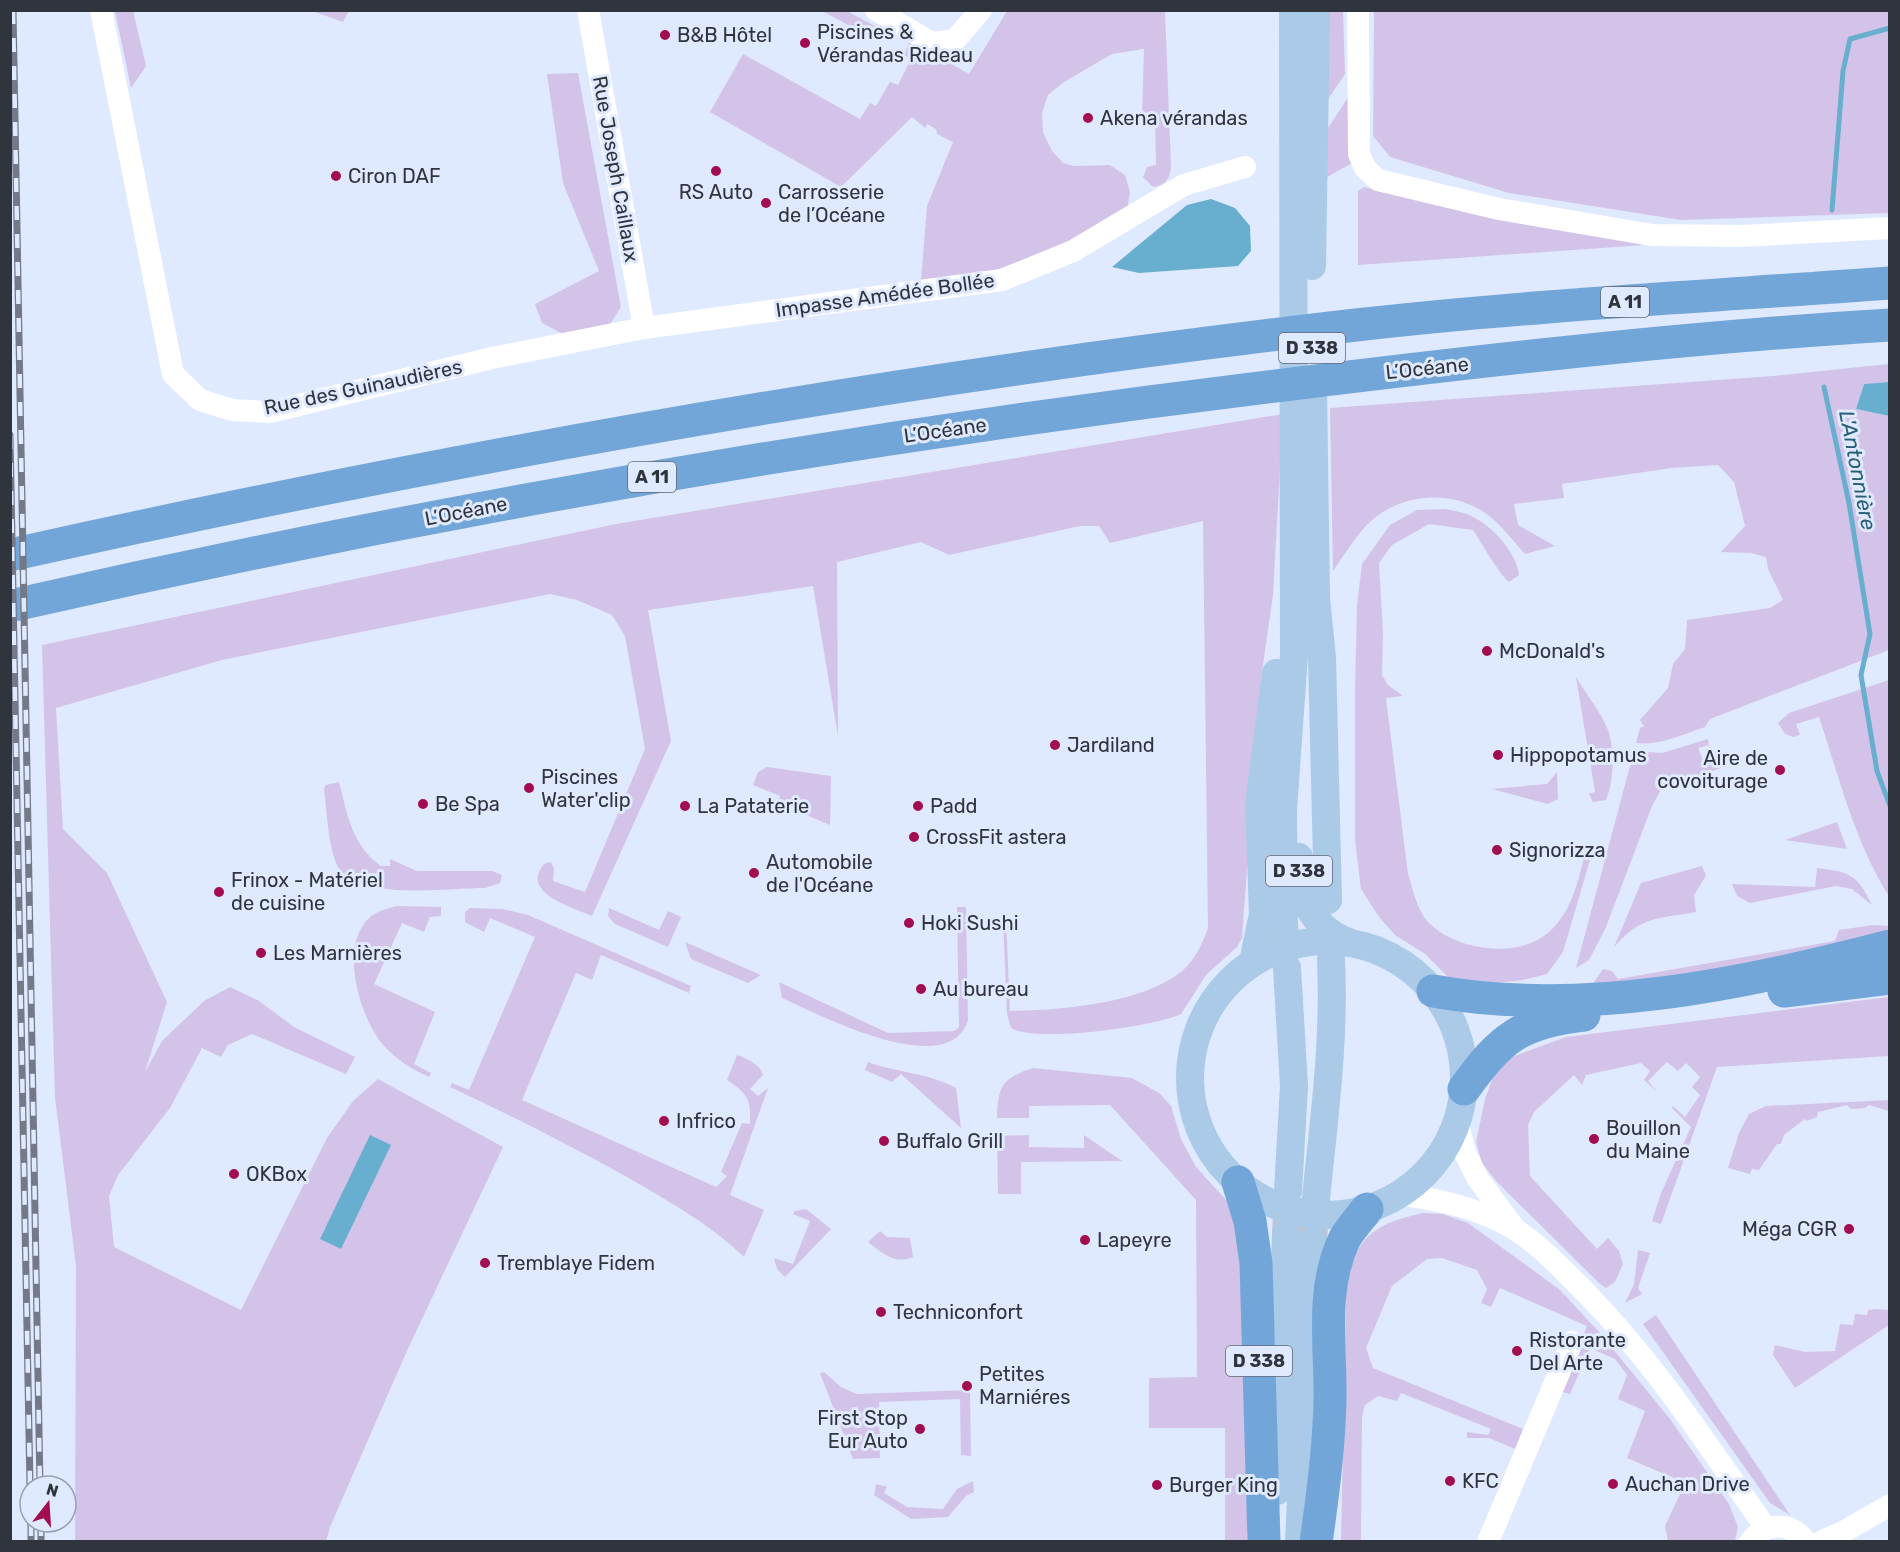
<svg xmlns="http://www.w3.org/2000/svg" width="1900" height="1552" font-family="Rubik,sans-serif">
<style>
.green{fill:#d4c3e9}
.water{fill:#68aece}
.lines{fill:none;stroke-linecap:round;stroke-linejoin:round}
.stream{stroke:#68aece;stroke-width:5}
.major-tunnel{stroke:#bcc5d8;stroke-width:28;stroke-dasharray:28 14;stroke-linecap:butt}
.minor{stroke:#fff;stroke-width:22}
.major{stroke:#aacae8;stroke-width:28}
.highway{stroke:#72a6d9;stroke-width:33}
.rail-casing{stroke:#737987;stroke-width:7}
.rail{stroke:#dfe9ff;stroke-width:4.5;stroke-dasharray:14;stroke-linecap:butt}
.poi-dot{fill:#a20d50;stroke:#dfe9ff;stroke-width:2}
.labels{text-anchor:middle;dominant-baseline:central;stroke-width:6;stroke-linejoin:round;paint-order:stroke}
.shield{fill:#dfe9ff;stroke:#646a76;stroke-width:1.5}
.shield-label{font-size:18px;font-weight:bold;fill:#30343c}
.poi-label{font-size:20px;fill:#30343c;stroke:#dfe9ff;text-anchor:start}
.street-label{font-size:20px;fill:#30343c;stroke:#dfe9ff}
.water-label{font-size:21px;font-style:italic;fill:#285e76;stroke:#dfe9ff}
</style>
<rect width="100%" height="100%" fill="#dfe9ff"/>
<!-- green -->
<g class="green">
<path d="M115,11h18l13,55 -15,22z"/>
<path d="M312,11h37l-6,11z"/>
<path d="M822,11h25l37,20 -6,10z"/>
<path d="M1007,11h158l6,156c-1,12 -5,18 -18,20l-10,-10 4,-10 9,-2 -1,-50 -13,1 2,-67 -32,5 -48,28 -16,13 -6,18 1,19 9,19 11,12 11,3 36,-1 15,10 5,17 -3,18 -54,32 -77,28 -75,10 6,-74 26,-64 -16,-8 -1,-5 -9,-5 -2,4 -13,-11 -71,70 -131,-75 33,-58 117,65 10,-16 6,3 14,-24 8,3 13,-26 -7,-4 6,-15 59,34z"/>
<path d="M1327,11h16l2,63 -23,34z"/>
<path d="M1374,11h515v202l-208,7 -172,-27 -119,-36 -17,-21z"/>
<path d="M578,73l43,234 -12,19 -46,8 -21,-11 -7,-19 64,-33 -36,-88 -16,-109z"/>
<path d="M1349,96l3,67 -30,17v-43z"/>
<path d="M1364,187l132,32 148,26 -286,20v-74z"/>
<path d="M1889,364v18l-25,2 -8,25 33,7v234l-179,69 -5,8c-21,7 -46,19 -69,16l4,-15 4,-2 -4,-6 28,-32 5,-24 12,-15 2,-29 83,-12 13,-8 -15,-31 -2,-12 -15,-4 -30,-1 24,-26 -11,-44 -16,-17 -46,3 -110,16 2,14 -50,6 4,21 37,21 -30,8c-10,-11 -20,-24 -31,-34 -36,-33 -96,-29 -129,7 -12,13 -22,30 -32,44l-3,-163 443,-32z"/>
<path d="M1283,414l-10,181 -12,84 -19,259 -5,9 -31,28 -25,39c-28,13 -144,29 -170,14l-4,-14 -4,-95h3l4,92c50,-1 132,-7 172,-40 12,-10 21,-28 26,-43l-5,-407 -93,22 -11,-17h-19l-131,29 -28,-13 -84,20 1,174 -25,-150 -165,24 23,131 -79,175c-18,-8 -73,-23 -48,-52l7,-2 3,7 -1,12 32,11 60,-143 -20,-113 -13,-21 -35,-15 -27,-6 -328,66 -166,48 7,121 44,44 60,129 -22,70 17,-31 42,-40 26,-14 29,14 35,26 61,30 -9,17 -94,-40 -24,11 -7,12 -19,-9 -32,60 -52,67 -9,21 5,51 127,63 86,-172 26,-37 25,-22 125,68 -97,206 -76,174 -4,14h-251l1,-275 -21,-169 -13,-452 574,-121z"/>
<path d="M1445,509c9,2 20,3 28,8 20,9 44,37 46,58l-10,7c-8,-5 -28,-40 -36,-52l-44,-6 -37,21 -13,18 4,70 -1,42 6,10 15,11 -17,2 22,176c5,16 10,39 22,50 29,27 89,35 119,8 22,-20 28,-47 35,-74l6,2 -27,92 -16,22 -24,6 -26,3 -47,-4 -25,-25 -30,-19 -16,-18 -18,-28 -6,-49v-150l2,-85 5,-41 28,-39 27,-15z"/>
<path d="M1576,677c10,17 25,35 32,53 7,21 6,51 -2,70l-13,2 -4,-8 6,-2z"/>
<path d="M1889,680h1l-1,216c-34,-53 -50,-119 -70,-179l-23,7 4,11 -7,2 -8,-3 -7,-11 11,-10z"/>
<path d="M1708,739l1,6 -11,3 5,12 15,-4 3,12 -59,20 -10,18 -46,121 -17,33 -13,8 58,-217 28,2z"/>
<path d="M767,767l64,9 -1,49 -52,-22 2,-7 -27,-11 5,-13z"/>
<path d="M1557,772l1,27 -10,5 -56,-15 55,-5z"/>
<path d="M339,782c8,31 13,64 42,84h9v-7l27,12h75l10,4 -2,8 -15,5c-39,0 -116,12 -144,-17 -13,-15 -14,-62 -17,-82l2,-4z"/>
<path d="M1837,822l10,27 -62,-9z"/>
<path d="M1702,866l4,10 -12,19 2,17c-39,7 -55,4 -82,35l27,-64z"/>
<path d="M1817,868c33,4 40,6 55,37l-20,-16 -16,-3 -86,17 -13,-7 -5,-12 83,3z"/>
<path d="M397,906l44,1v9l-11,1 -6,15 -22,-9 -28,61 61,28 -21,52 17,9 -2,4c-17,-8 -31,-16 -45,-31 -24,-27 -45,-98 -16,-127 8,-8 18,-10 29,-13z"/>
<path d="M957,907h9l2,113c-19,63 -150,-6 -186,-22l-3,-16 109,51 66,-2 5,-4z"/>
<path d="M470,908l33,1 25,6 163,71 -2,7 -88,-38 -9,25 -16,-7 -54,127 194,87 11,-11 -6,-4 21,-49 8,1c1,-25 -2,-30 -23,-44l10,-25c11,4 23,9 26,20l-13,14 8,7 10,-8 -38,107 34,15 -20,47c-34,-33 -76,-56 -117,-80 -58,-32 -117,-62 -177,-90l2,-4 17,7 66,-153 -45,-19 -6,14 -19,-10v-10z"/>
<path d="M609,908l50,22 9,-19 13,6 -13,30 -53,-23 -7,-8z"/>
<path d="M1873,925l16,1v3l-68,23 -53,13 -176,20 11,-16 9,2 6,8 217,-38 4,-11z"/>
<path d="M685,942l76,33 -13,8 -57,-24z"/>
<path d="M1889,997v59l-172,11 -56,157 -9,-3 9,-28 30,-66 -19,-19 1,-2 12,11 15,-22 -8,-8 8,-10 -14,-14 -8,8 -11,-9 -19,19 10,12 -14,-13 6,-9 -9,-8 -55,12 -4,10 -8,-10 -40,37 -6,13 2,51 67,73 11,-11 11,13 4,13 -8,18 -9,6 -6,-4 -103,-102 -15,-19 -6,-21 9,-43 8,-22 16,-19 57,-21z"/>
<path d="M868,1062c30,11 61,11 88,26l5,40 -60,-54 -9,8 -27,-12z"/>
<path d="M1033,1068l99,10 27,15 12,13 10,33 15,28 30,33 13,23 9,250 -1,68h-22v-113h-76v-50l48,-1 -1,-177 -86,-95 -81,1v12h-32c1,-32 5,-40 36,-50z"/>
<path d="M1889,1100v11l-20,-6 -4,3 -14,1 -4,-4 -29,7 -1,5 -10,4 -2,-2 -21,16 -3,9h-4l-18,26 -7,-1 -2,5 -22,-6 11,-35 10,-19 17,-8z"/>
<path d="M1029,1135v12l55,1v-13l38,26 -101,1v32h-23l-1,-58z"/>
<path d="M806,1209l25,20 -46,48 -8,-8 -3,-11 19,6 17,-43 -17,-7 2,-3z"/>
<path d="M1423,1213l20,1 25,9 91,66 40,43 71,87 59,85 9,23 -3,14h-67l-3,-15 15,-32 -10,-5 4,-11 -47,-20 18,-47 -27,-12 9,-24 -12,-16 -25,-11 -20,46 -8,-2 25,-66 -87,-38 -9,19 -10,-4 6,-14 -10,-19 -35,-12 -15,1 -35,27 -26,62 7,20 150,61 -8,20 -26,-11h-22v-6l21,3 3,-6 -90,-36 -4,8 -19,-5 -13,9 -3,12 -1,124 -20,1 5,-246c7,-55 22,-71 77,-83z"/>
<path d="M880,1231l7,6 23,1 3,19c-18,8 -31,-4 -45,-15z"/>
<path d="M1638,1250l12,3 -12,35 4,6 -17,9 9,-19z"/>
<path d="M1876,1309l13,1v15l-94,63 -22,-33 2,-10 30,7 30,-1 5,-27 13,1 2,-11 12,1 1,-5z"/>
<path d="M1656,1315l134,200 -20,-12 -127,-179z"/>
<path d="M824,1372l17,15 16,7 113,-4 1,66 -10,-1 -1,-56 -81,3 1,56 -27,1 -33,-86z"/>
<path d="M973,1481l1,11 -8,4 -18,21 -37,2 -37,-24 2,-11 11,3 -3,6 23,14 36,2 14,-20z"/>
</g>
<!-- water -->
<g class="water">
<path d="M1211,199l24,9 15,18 1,25 -13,15 -99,7 -27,-6 75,-62z"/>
<path d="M1889,382v34l-33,-7 8,-25z"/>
<path d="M370,1135l21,10 -50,104 -21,-10z"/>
</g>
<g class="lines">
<!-- stream -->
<g class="stream">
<path d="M1832,210l11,-139 7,-32 40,-11"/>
<path d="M1824,387l25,116 21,131 -9,41 16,96 13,35"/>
</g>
<!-- major-tunnel -->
<g class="major-tunnel">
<path d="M1284,924l3,44"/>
<path d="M1286,1235l2,-44"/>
<path d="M1313,1241l3,-43"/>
</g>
<!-- minor -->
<g class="minor">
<path d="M101,10l72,364 27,26 32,10 38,2 222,-54 152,-30 358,-48 71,-29 111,-66 61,-18"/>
<path d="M588,10l56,318"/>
<path d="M876,10l56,33 23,-3 26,-30"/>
<path d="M1358,10l1,144 6,14 13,12 121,29 153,26 90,1 148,-8"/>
<path d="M1457,1120l8,33 13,26 37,50"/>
<path d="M1399,1194c41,6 81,14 117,36 26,17 49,42 71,64 72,74 120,151 179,234"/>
<path d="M1488,1542l84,-200"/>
<path d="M1750,1542c15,-20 41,-21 56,0"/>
<path d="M1820,1542l23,-10 47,-27"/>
</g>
<!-- major -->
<g class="major">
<path d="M1312,266l4,-256"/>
<path d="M1313,388l3,210 6,60 6,242"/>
<path d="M1299,857c-1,36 12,72 50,85"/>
<path d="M1284,924l-1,-114 11,-155 -1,-645"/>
<circle cx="1327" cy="1078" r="137"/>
<path d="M1253,962l10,-48 -4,-110 17,-131"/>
<path d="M1287,968l7,118 -6,105"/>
<path d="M1316,1198c8,-79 19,-159 15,-238"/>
<path d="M1277,1491l9,-256"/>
<path d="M1299,1542l14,-301"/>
</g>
<!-- highway -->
<g class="highway">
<path d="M10,555c445,-99 894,-178 1346,-230 177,-20 356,-29 534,-42"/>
<path d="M10,606c426,-97 856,-171 1290,-223 196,-24 392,-46 590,-58"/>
<path d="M1433,991c149,27 312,-7 457,-45"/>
<path d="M1784,991l106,-13"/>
<path d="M1464,1089c37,-51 56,-67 120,-74"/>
<path d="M1238,1182l12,39 6,42 8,279"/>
<path d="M1316,1542c7,-47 13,-94 14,-142 1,-54 -10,-111 15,-162 6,-10 15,-20 22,-29"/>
</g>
<!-- rail casing -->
<g class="rail-casing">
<g id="rail">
<path d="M13,10l27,1476"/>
<path d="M10,435l20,1051"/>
<path d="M31,1522v20"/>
<path d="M41,1522v20"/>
</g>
</g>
<!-- rail -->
<use href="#rail" class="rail"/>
</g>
<!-- markers -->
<g class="poi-dot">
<circle cx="665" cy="35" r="6"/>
<circle cx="805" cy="43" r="6"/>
<circle cx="1088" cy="118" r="6"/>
<circle cx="716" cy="171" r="6"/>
<circle cx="336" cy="176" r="6"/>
<circle cx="766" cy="203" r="6"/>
<circle cx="1487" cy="651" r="6"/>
<circle cx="1055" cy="745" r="6"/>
<circle cx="1498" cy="755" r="6"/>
<circle cx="1780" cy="770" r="6"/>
<circle cx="529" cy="788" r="6"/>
<circle cx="423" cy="804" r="6"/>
<circle cx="685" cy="806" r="6"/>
<circle cx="918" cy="806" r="6"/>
<circle cx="914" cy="837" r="6"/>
<circle cx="1497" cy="850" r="6"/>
<circle cx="754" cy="873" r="6"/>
<circle cx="219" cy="892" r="6"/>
<circle cx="909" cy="923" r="6"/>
<circle cx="261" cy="953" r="6"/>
<circle cx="921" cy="989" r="6"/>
<circle cx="664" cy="1121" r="6"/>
<circle cx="1594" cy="1139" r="6"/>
<circle cx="884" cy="1141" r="6"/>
<circle cx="234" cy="1174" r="6"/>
<circle cx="1849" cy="1229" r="6"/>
<circle cx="1085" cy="1240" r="6"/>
<circle cx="485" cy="1263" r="6"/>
<circle cx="881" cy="1312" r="6"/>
<circle cx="1517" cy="1351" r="6"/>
<circle cx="967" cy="1386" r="6"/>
<circle cx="920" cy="1429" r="6"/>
<circle cx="1450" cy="1481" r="6"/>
<circle cx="1613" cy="1484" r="6"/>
<circle cx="1157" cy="1485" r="6"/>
</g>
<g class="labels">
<!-- shield labels -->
<g class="shield">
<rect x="1601" y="287" width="48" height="30" rx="4.5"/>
<rect x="1279" y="333" width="66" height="30" rx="4.5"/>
<rect x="628" y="462" width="48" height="30" rx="4.5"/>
<rect x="1266" y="856" width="66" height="30" rx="4.5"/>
<rect x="1226" y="1346" width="66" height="30" rx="4.5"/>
</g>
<g class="shield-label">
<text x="1625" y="302">A 11</text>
<text x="1312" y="348">D 338</text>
<text x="652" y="477">A 11</text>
<text x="1299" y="871">D 338</text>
<text x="1259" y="1361">D 338</text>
</g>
<!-- poi labels -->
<g class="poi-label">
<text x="817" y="32">Piscines &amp;<tspan x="817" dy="23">Vérandas Rideau</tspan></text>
<text x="677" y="35">B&amp;B Hôtel</text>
<text x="1100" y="118">Akena vérandas</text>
<text x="348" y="176">Ciron DAF</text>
<text x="716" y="192" text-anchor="middle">RS Auto</text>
<text x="778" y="192">Carrosserie<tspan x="778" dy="23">de l’Océane</tspan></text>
<text x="1499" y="651">McDonald's</text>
<text x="1067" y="745">Jardiland</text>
<text x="1510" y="755">Hippopotamus</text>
<text x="1768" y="758" text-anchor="end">Aire de<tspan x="1768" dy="23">covoiturage</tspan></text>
<text x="541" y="777">Piscines<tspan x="541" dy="23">Water'clip</tspan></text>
<text x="435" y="804">Be Spa</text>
<text x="697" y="806">La Pataterie</text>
<text x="930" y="806">Padd</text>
<text x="926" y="837">CrossFit astera</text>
<text x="1509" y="850">Signorizza</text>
<text x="766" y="862">Automobile<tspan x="766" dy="23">de l'Océane</tspan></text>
<text x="231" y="880">Frinox - Matériel<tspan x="231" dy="23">de cuisine</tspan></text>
<text x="921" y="923">Hoki Sushi</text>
<text x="273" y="953">Les Marnières</text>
<text x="933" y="989">Au bureau</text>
<text x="676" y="1121">Infrico</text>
<text x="1606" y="1128">Bouillon<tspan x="1606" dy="23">du Maine</tspan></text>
<text x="896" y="1141">Buffalo Grill</text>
<text x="246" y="1174">OKBox</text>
<text x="1837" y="1229" text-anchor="end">Méga CGR</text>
<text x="1097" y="1240">Lapeyre</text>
<text x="497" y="1263">Tremblaye Fidem</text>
<text x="893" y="1312">Techniconfort</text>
<text x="1529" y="1340">Ristorante<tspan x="1529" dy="23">Del Arte</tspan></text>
<text x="979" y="1374">Petites<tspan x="979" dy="23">Marniéres</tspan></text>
<text x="908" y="1418" text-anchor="end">First Stop<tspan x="908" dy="23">Eur Auto</tspan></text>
<text x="1462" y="1481">KFC</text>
<text x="1625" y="1484">Auchan Drive</text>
<text x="1169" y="1485">Burger King</text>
</g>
<!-- street labels -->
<g class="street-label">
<text transform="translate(616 169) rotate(80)">Rue Joseph Caillaux</text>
<text transform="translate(885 295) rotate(-8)">Impasse Amédée Bollée</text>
<text transform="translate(1427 368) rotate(-6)">L’Océane</text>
<text transform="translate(363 387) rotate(-12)">Rue des Guinaudières</text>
<text transform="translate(945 430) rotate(-8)">L’Océane</text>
<text transform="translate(466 511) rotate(-11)">L’Océane</text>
</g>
<!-- water labels -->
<g class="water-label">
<text transform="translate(1858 470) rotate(79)">L'Antonnière</text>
</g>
</g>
<!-- border -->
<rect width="1900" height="1552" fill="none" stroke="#30343c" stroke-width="24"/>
<!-- north arrow -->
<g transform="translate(48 1504) rotate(17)"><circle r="28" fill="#dfe9ff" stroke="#99a1b1" stroke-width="1.5"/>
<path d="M0-4.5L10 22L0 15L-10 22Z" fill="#a20d50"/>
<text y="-9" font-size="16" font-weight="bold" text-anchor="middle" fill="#30343c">N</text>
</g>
</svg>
